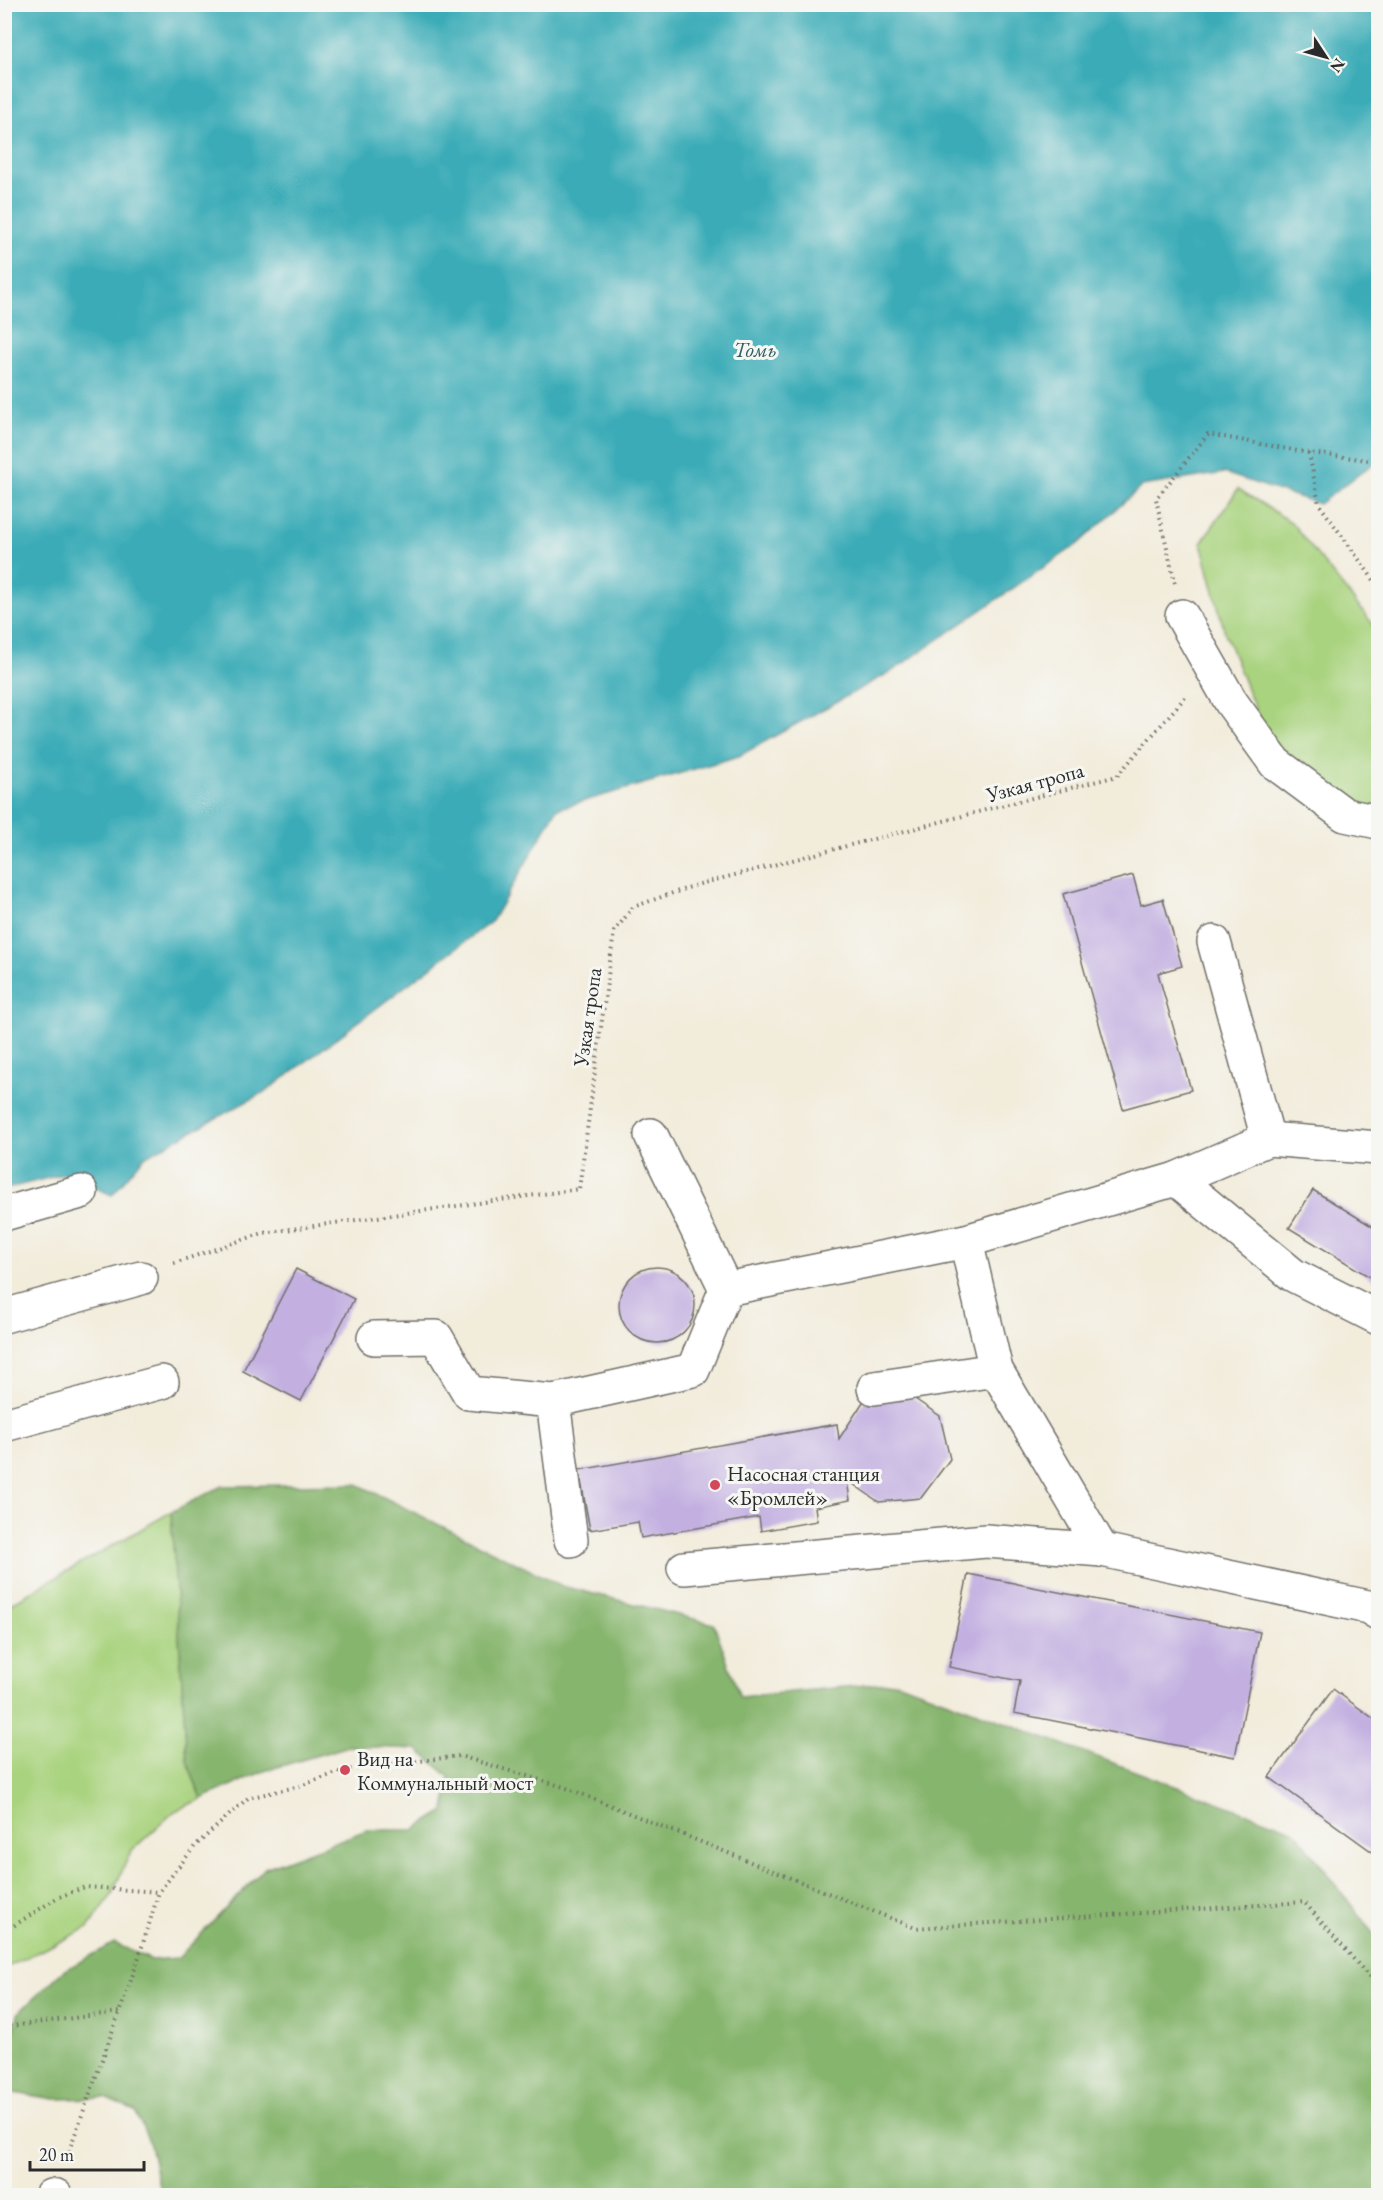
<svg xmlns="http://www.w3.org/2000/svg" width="1383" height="2200" font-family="'EB Garamond',serif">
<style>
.green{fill:#a9d37e;stroke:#6a7f54;stroke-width:1.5}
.forest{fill:#86b56d;stroke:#58704c;stroke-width:1.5}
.water{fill:#3bacb7;stroke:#336c71;stroke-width:1.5}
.building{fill:#c3b0e1}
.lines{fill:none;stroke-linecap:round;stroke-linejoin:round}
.minor-casing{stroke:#716f69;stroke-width:36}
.path{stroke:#716f69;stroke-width:4;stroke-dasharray:1.5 4.5;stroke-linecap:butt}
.minor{stroke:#fff;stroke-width:33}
.poi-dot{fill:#d1495b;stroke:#f6f6f2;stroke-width:2}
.labels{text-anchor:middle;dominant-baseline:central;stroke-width:6;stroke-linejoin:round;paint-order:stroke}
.street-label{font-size:21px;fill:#2b2b2b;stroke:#f6f6f2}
.poi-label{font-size:21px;fill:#2b2b2b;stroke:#f6f6f2;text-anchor:start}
.water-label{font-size:22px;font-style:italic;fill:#315f63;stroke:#f6f6f2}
</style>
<rect width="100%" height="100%" fill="#f6f6f2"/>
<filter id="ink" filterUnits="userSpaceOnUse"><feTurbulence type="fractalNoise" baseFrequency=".0167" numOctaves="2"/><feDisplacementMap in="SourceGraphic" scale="12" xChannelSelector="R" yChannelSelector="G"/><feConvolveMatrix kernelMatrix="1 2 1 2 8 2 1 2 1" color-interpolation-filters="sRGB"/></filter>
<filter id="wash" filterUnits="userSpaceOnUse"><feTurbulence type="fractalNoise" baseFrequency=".008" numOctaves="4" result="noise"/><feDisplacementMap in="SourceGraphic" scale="24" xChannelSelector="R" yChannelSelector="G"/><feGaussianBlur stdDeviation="1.35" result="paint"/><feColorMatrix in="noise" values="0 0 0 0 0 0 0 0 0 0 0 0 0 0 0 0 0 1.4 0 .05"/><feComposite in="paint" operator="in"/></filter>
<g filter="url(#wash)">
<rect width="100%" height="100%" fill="#f2ecdb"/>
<!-- green -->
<g class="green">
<path d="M1238,489l53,33 81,101 6,28v154l-19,2 -53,-29 -42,-47 -39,-98 -24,-90z"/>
<path d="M171,1512l16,248 14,39 -26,12 -44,40 -20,45 -23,32 -83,40v-361z"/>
</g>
<!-- forest -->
<path class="forest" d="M357,1484l205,102 152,38 26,73 157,-15 398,149 83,109v255h-1217l-12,-54 -14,-30 -30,-13 -50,1 -41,-6 -9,-35 14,-46 44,-41 51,-28 38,17 26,-2 87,-90 102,-38h47l31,-19 4,-34 -32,-28 -68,-3 -85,25 -63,28 -14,-39 -16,-248 51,-26z"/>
<!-- water -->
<path class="water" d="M5,5h1373v455l-59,44 -95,-31 -82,13 -64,58 -186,127 -153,85 -182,53 -65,112 -224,169 -124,67 -32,38 -48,-21 -59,15z"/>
<g id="blocks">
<!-- building -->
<g class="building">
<path d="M1133,875l8,30 22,-6 19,67 -24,7 33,117 -68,19 -60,-215z"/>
<path d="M1313,1190l65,40v52l-89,-54z"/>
<circle cx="657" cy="1305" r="38"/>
<path d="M296,1269l58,30 -53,102 -58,-30z"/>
<path d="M903,1391l37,25 10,43 -29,39 -42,4 -32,-22 3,20 -35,7 2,14 -56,10 -2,-14 -118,21 -3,-16 -48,8 -11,-60 258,-46 2,15 24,-37z"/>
<path d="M968,1574l292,58 -25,125 -221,-44 6,-32 -71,-14z"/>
<path d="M1333,1689l45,33v134l-109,-79z"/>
</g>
</g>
</g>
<g filter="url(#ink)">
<use href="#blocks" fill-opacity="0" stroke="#716f69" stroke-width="1.5"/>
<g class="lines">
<!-- minor casing -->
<g class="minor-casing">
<g id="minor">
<path d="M1182,616l49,86 44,61 70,52 33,7"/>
<path d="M1214,942l54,197"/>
<path d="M651,1135l75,154"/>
<path d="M1176,1179l117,96 85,43"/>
<path d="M4,1214l77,-22"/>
<path d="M966,1241l30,129 106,180"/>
<path d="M4,1316l137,-38"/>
<path d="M374,1338l62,-1 33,56 84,8 140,-31 33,-81 240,-48 210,-62 92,-40 110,9"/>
<path d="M874,1388l122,-18"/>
<path d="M553,1401l18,139"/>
<path d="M4,1425l158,-43"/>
<path d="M684,1568l302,-27 116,9 266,57 10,6"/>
<path d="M51,2196h5"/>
</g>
</g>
<!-- path -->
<g class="path">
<path d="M1309,453l10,51 59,82"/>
<path d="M1175,583l-19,-84 52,-65 101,19 69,8"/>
<path d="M174,1263l89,-30 316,-44 35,-257 19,-25 63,-22 421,-109 70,-81"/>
<path d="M4,1932l53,-34 28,-11 74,5"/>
<path d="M4,2027l115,-15"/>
<path d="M65,2162l71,-196 23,-74 36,-46 53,-48 52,-12 45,-16 115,-14 104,31 351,141 389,-26 74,85"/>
</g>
<!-- minor -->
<use href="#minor" class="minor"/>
</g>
</g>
<!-- markers -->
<g class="poi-dot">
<circle cx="715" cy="1485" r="6"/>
<circle cx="345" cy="1770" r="6"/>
</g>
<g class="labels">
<!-- street labels -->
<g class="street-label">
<text transform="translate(1035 782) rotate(-15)">Узкая тропа</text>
<text transform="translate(587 1017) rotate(-82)">Узкая тропа</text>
</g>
<!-- poi labels -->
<g class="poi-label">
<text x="727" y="1473">Насосная станция<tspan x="727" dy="24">«Бромлей»</tspan></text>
<text x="357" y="1758">Вид на<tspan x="357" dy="24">Коммунальный мост</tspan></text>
</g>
<!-- water labels -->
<g class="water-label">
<text x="755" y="349">Томь</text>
</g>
</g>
<!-- margin -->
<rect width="1383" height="2200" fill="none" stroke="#f6f6f2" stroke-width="24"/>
<!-- north arrow -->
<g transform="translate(1326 57) rotate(126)" stroke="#f6f6f2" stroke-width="4.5" paint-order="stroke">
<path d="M0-4.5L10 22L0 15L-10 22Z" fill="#2b2b2b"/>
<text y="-9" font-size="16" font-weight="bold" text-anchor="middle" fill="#2b2b2b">N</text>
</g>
<!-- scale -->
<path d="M30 2161v9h114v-9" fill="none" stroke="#2b2b2b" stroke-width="3"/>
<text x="39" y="2161" font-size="18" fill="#2b2b2b" stroke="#f6f6f2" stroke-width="4.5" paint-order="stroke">20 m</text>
</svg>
